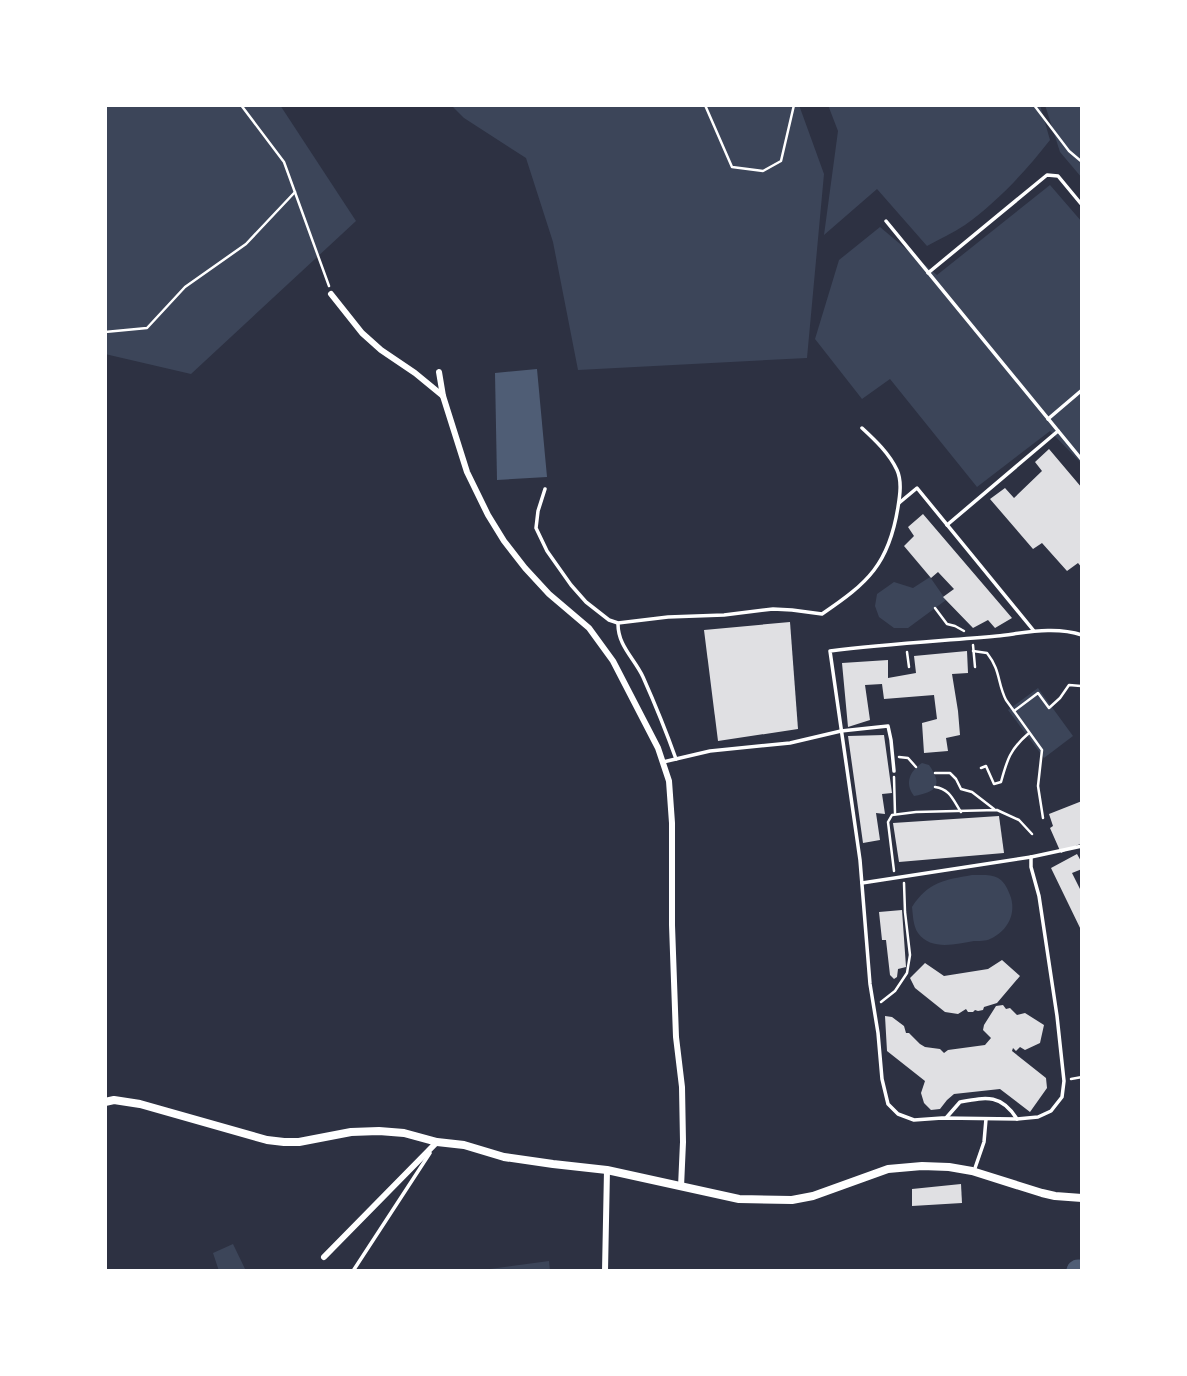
<svg xmlns="http://www.w3.org/2000/svg" width="1187" height="1376" font-family="Helvetica,sans-serif">
<style>
.green{fill:#3c4559}
.water{fill:#4f5d75}
.lines{fill:none;stroke-linecap:round;stroke-linejoin:round}
.river{stroke:#4f5d75;stroke-width:23}
.building{fill:#e0e0e3}
.path{stroke:#fff;stroke-width:2.5}
.service{stroke:#fff;stroke-width:3.5}
.minor{stroke:#fff;stroke-width:6}
.tertiary{stroke:#fff;stroke-width:8}
</style>
<rect width="100%" height="100%" fill="#2d3142"/>
<!-- green -->
<g class="green">
<path d="M105,105h175l76,116 -165,153 -86,-20z"/>
<path d="M451,105h348l25,69 -17,184 -229,12 -25,-128 -27,-84 -62,-40z"/>
<path d="M828,105h212l10,35c-25,32 -52,61 -85,85 -12,8 -26,14 -38,21l-50,-57 -53,46 14,-104z"/>
<path d="M1045,105h37v73l-22,-26z"/>
<path d="M1050,185l32,37v242l-32,-33 -73,56 -87,-108 -28,20 -47,-60 24,-79 41,-33 57,48z"/>
<path d="M930,577l16,23 -38,28h-14l-15,-11 -4,-11 2,-12 17,-12 19,6z"/>
<path d="M1038,688l35,48 -29,22 -36,-48z"/>
<path d="M922,763l7,2c14,20 8,27 -15,31 -10,-13 -4,-25 8,-33z"/>
<path d="M972,875c20,0 30,-2 38,20 7,18 -2,36 -20,44 -4,2 -11,2 -16,2 -18,3 -43,10 -56,-8 -5,-7 -5,-18 -6,-26 16,-25 32,-27 60,-32z"/>
<path d="M233,1244l13,27h-27l-6,-18z"/>
<path d="M549,1261l1,10h-75z"/>
</g>
<!-- water -->
<path class="water" d="M537,369l10,108 -50,3 -2,-107z"/>
<g class="lines">
<!-- river -->
<path class="river" d="M1078,1271h4"/>
</g>
<!-- building -->
<g class="building">
<path d="M1049,449l33,39v80l-4,-5 -11,8 -25,-28 -9,6 -43,-50 15,-11 9,10 28,-27 -7,-9z"/>
<path d="M923,514l89,104 -17,10 -7,-8 -15,8 -30,-31 11,-8 -16,-17 -7,6 -27,-32 10,-10 -6,-9z"/>
<path d="M790,622l8,107 -80,12 -14,-111z"/>
<path d="M967,651l1,22 -16,1 6,37 2,24 -14,3 2,13 -24,2 -2,-30 15,-4 -3,-24 -50,4 -2,-15 -17,1 5,35 -22,7 -6,-64 46,-3v18l28,-5 -2,-17z"/>
<path d="M884,735l8,58 -10,1 3,20 -9,-1 4,27 -17,3 -15,-107z"/>
<path d="M1082,801v42l-21,10 -11,-25 3,-2 -4,-12z"/>
<path d="M999,816l5,37 -105,9 -6,-39z"/>
<path d="M1077,854l5,9v6l-10,4 10,20v39l-31,-64z"/>
<path d="M902,910l4,57 -8,2 -1,8 -3,2 -4,-4 -4,-35h-4l-3,-28z"/>
<path d="M1002,960l18,16 -23,27 -13,4 -1,3 -5,1 -3,-1 -2,2h-5l-2,-3 -8,5 -13,-2 -30,-24 -5,-10 15,-15 19,13 44,-7z"/>
<path d="M1003,1005l3,4 4,-1 7,7 8,-2 19,12 -4,18 -15,7 -5,-3 -4,4 -3,-3 -1,3 34,27 1,10 -17,24 -30,-23 -46,5 -7,6 -7,9 -9,1 -7,-7 -3,-10 4,-12 -38,-30 -2,-35 7,1 12,9 2,7h3l11,11 5,3 15,2 4,4 4,-3 37,-5 6,-7 -8,-8 1,-5 12,-19z"/>
<path d="M961,1184l1,19 -50,3v-17z"/>
</g>
<g class="lines">
<!-- path -->
<g class="path">
<path d="M241,105l43,57 45,124"/>
<path d="M705,105l27,62 31,4 18,-10 13,-56"/>
<path d="M1034,105l35,46 13,11"/>
<path d="M105,332l42,-4 38,-41 61,-43 49,-52"/>
<path d="M935,608l12,16 8,2 9,5"/>
<path d="M973,645l2,22"/>
<path d="M973,651l14,2c14,18 10,29 19,47l36,50 -4,36 5,32"/>
<path d="M907,652l2,15"/>
<path d="M1014,711l24,-18 11,15 11,-10 9,-13 12,1 1,-2"/>
<path d="M899,757l9,1 8,9"/>
<path d="M981,768l5,-2 8,18 7,-2c6,-22 9,-33 28,-49"/>
<path d="M935,773h15l6,6 5,10 11,3 22,17"/>
<path d="M894,777l1,36"/>
<path d="M935,787c15,2 18,13 26,25"/>
<path d="M894,871l-6,-49 4,-7 24,-3 81,-2 22,10 13,14"/>
<path d="M881,1002l14,-11 12,-18 3,-18 -5,-43 -1,-29"/>
<path d="M1071,1079l11,-2"/>
</g>
<!-- service -->
<g class="service">
<path d="M886,221l196,239"/>
<path d="M928,273l119,-98 11,1 24,29"/>
<path d="M1048,419l34,-29"/>
<path d="M545,489l-7,22 -2,17 11,23 24,34 15,17 23,18 9,3 50,-6 56,-2 49,-6 19,1 30,4c46,-31 67,-50 76,-107 2,-12 4,-26 -1,-37 -8,-17 -22,-30 -35,-42"/>
<path d="M899,503l18,-15 117,143"/>
<path d="M947,525l111,-94"/>
<path d="M618,624c0,22 16,34 25,53 12,27 23,54 33,82"/>
<path d="M1082,635c-28,-9 -57,-2 -85,1 -56,5 -112,8 -167,15l30,209 10,124 8,49 4,46 6,25 10,10 16,6 28,-2 75,1 21,-2 13,-6 11,-14 2,-16 -7,-65 -18,-120 -8,-29v-10l51,-11"/>
<path d="M663,762l47,-11 80,-8 51,-12 47,-5 3,14 3,31"/>
<path d="M862,883l169,-26"/>
<path d="M946,1118l14,-16c27,-5 41,-8 57,17"/>
<path d="M974,1171l10,-29 2,-23"/>
<path d="M353,1271l77,-118"/>
</g>
<!-- minor -->
<g class="minor">
<path d="M331,294l31,39 19,17 34,23 28,23"/>
<path d="M439,372l4,24 24,76 21,43 16,26 21,27 24,26 40,34 24,33 45,87 11,33 3,42v102l4,112 6,50 1,55 -2,45"/>
<path d="M324,1257l113,-115"/>
<path d="M605,1271l2,-101"/>
</g>
<!-- tertiary -->
<path class="tertiary" d="M105,1102l9,-2 26,4 127,36 17,2h15l52,-10 28,-1 25,2 33,9 27,3 40,12 49,7 54,6 132,29 53,1 21,-4 75,-27 34,-3 27,1 23,4 70,22 13,3 27,2"/>
</g>
<!-- border -->
<rect width="1187" height="1376" fill="none" stroke="#ffffff" stroke-width="214"/>
</svg>
